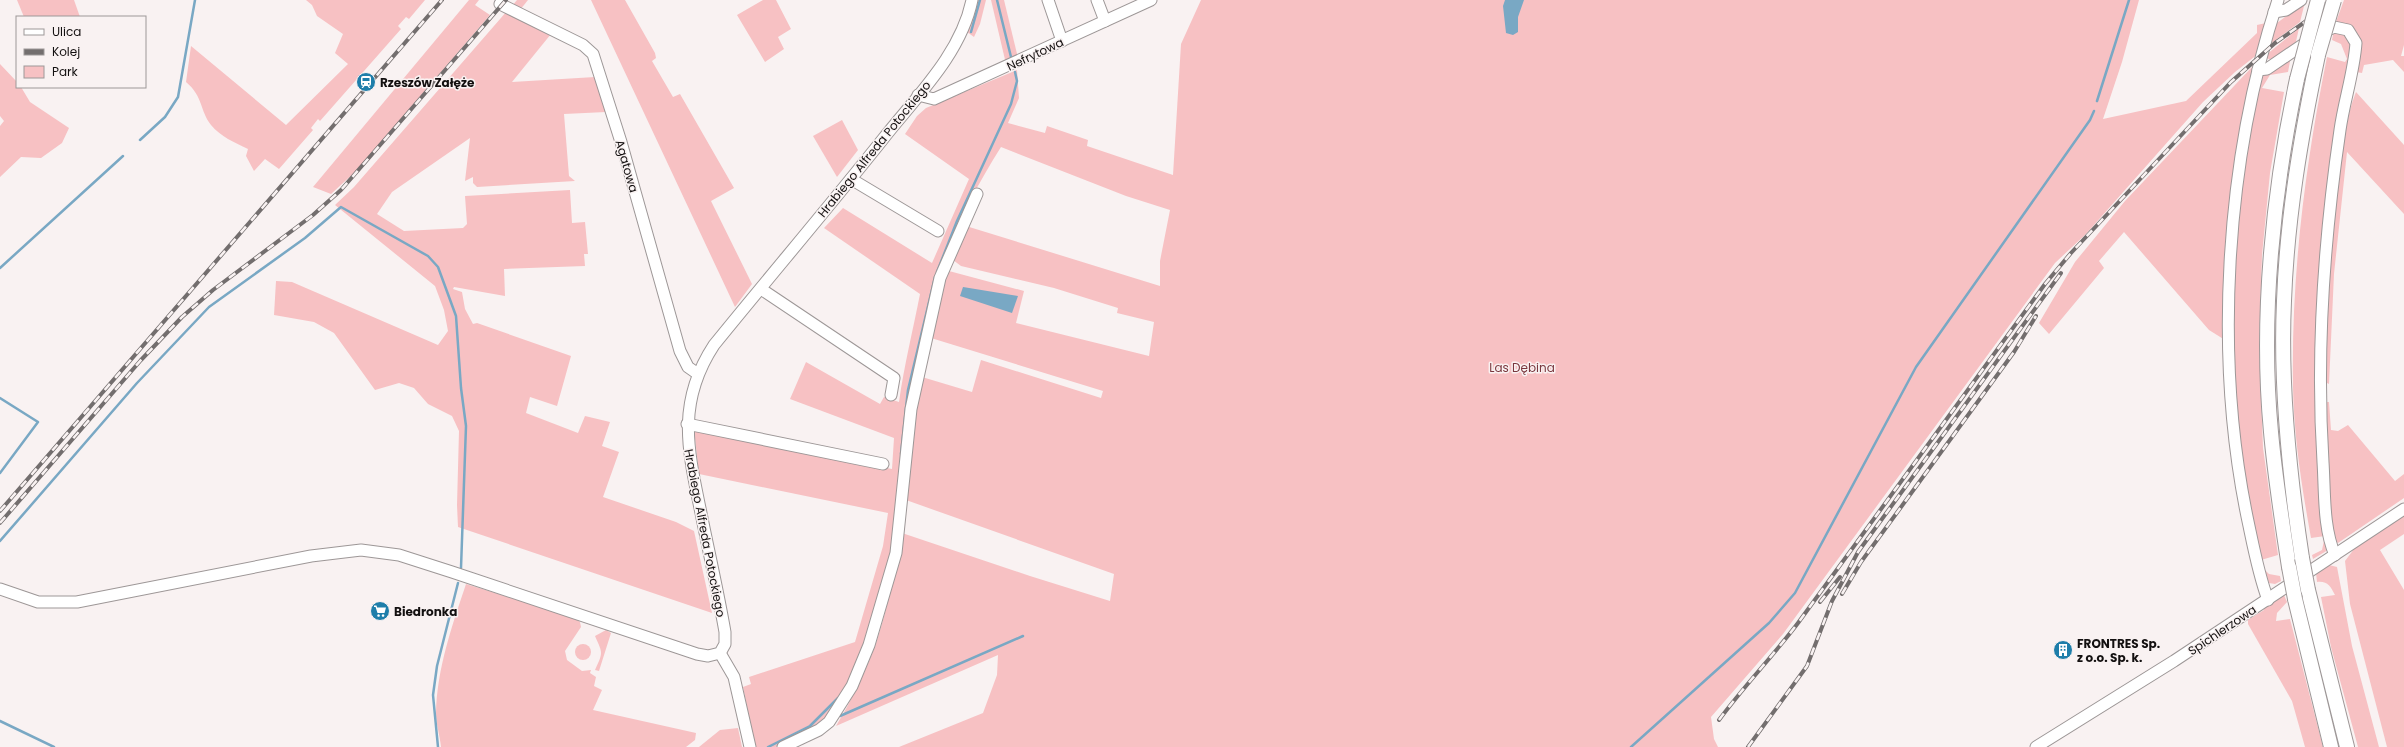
<svg xmlns="http://www.w3.org/2000/svg" width="2404" height="747" font-family="Poppins,sans-serif">
<style>
.green{fill:#f7c1c3}
.water{fill:#79a8c4}
.lines{fill:none;stroke-linecap:round;stroke-linejoin:round}
.stream{stroke:#79a8c4;stroke-width:2.5}
.minor-casing{stroke:#9d9797;stroke-width:13}
.major-casing{stroke:#9d9797;stroke-width:16}
.minor{stroke:#fff;stroke-width:11}
.major{stroke:#fff;stroke-width:14}
.rail-casing{stroke:#736e6e;stroke-width:4}
.rail{stroke:#f9f2f2;stroke-width:2.5;stroke-dasharray:8;stroke-linecap:butt}
.major-bridge-casing{stroke:#9d9797;stroke-width:16;stroke-linecap:butt}
.major-bridge{stroke:#fff;stroke-width:14}
.labels{text-anchor:middle;dominant-baseline:central;stroke-width:3;stroke-linejoin:round;paint-order:stroke}
.street-label{font-size:12px;fill:#131010;stroke:#f9f2f2}
.poi-label{font-size:12px;font-weight:bold;fill:#131010;stroke:#f9f2f2;text-anchor:start}
.park-label{font-size:12px;fill:#7a373e;stroke:#f9f2f2}
</style>
<rect width="100%" height="100%" fill="#f9f2f2"/>
<!-- green -->
<g class="green">
<path d="M17,0h57l6,17h-56z"/>
<path d="M306,0h119l-16,19 -3,-2 -8,9 3,3 -81,92 -2,-2 -7,9 2,2 -34,39 -14,-10 -11,12 -8,-15 2,-7c-14,-7 -27,-12 -37,-24 -11,-14 -8,-29 -25,-43l5,-36 95,79 62,-61 -13,-11 8,-19 -26,-18 -5,-11z"/>
<path d="M469,0h10l-4,5 15,10 -135,157 -24,22 -18,-7z"/>
<path d="M517,0h11l-8,10 -8,-4z"/>
<path d="M591,0h34l30,53 1,5 -4,3 21,36 7,-3 54,94 -23,13 41,83 -17,23z"/>
<path d="M763,0h13l15,29 -13,8 6,12 -19,13 -28,-47z"/>
<path d="M977,0h9l-6,24 -6,13 -7,-5z"/>
<path d="M991,0h13l14,58 -12,6z"/>
<path d="M1201,0h938l-17,62 -19,57 83,-18 71,-68v-8l9,-2 -8,31 -23,18 -32,30 -117,132 -31,29 -272,371 -72,83 3,22 4,8h-819l84,-34 14,-38 1,-20 -162,71c14,-23 26,-47 36,-72 15,-39 22,-81 30,-121l128,43 80,25 4,-27 -208,-74 8,-85 8,-38 50,15 9,-32 120,38 2,-7 -172,-53 12,-58 6,-9 75,20 -8,32 133,33 5,-34 -37,-9 1,-5 -64,-20 -93,-22 -8,-6 13,-34 194,60v-25l10,-51 -44,-14 -125,-49c-27,43 -52,91 -66,140 -9,30 -15,62 -22,93 -12,47 -10,99 -16,147 -7,48 -34,151 -66,187 -9,11 -41,30 -56,33 -6,0 -14,0 -20,0l-12,-60 8,-3 -2,-7 106,-35 28,-96 5,-33 -189,-39 -5,-45 198,40 2,-31 -104,-39 16,-37 74,42 4,-7 15,5c5,-36 14,-72 21,-108l-96,-66 19,-20 89,55 37,-84 -64,-45 12,-18 9,-8 91,-38 2,28 -11,25 37,10 2,-7 41,14 -1,6 86,29 8,-131z"/>
<path d="M2344,0h60v45l-3,11h3v16l-11,-12 -29,5 -2,8 -6,-1 2,-16 -22,-34z"/>
<path d="M2305,2l-5,20 -31,23 8,-22z"/>
<path d="M507,11l44,23 -39,48 83,-5 11,35 -42,2 5,62 6,5 -98,6 -4,-4v-6l-8,4 5,-43 -78,54 -15,22 27,17 59,-3 4,-4 -2,-28 105,-6 2,33 13,-1 3,32h-4l1,12 -81,3 1,27 -51,-9 -1,2 9,3 3,17 8,15 4,-1 94,33 -14,50 -27,-9 -4,16 52,20 7,-17 25,6 -8,24 17,6 -16,45 73,25 18,9 18,82 -254,-86 -1,-22 2,-74 -7,-15 -24,-12 -14,-16 -15,-5 -24,7 -41,-57 -20,-11 -40,-7 2,-34 16,1 146,63 10,-14 -4,-21 -9,-24 -100,-81 19,-18z"/>
<path d="M2299,28l-4,18 -20,15 -9,-3v-3z"/>
<path d="M2334,30l8,1 11,9 -32,255 7,255 -15,9 -1,-4 10,-5 3,-14 -14,2c-9,-50 -17,-100 -18,-151 -2,-111 12,-221 34,-330l18,5 2,-3 -6,-15 -9,-4z"/>
<path d="M2291,56l-3,16 -18,3 -8,13 22,4 -14,81 -8,82 -3,90 4,103 15,107 -17,5c-7,-33 -14,-67 -19,-101 -16,-120 -9,-264 19,-382z"/>
<path d="M0,64l17,18v5h4l9,15 39,26 -7,15 -21,15 -20,-1 -21,20v-51l4,-5 -4,-5z"/>
<path d="M2253,66l-18,97 -11,125 1,52 -16,-10 -85,-98 -25,29 5,7 -55,66 -10,-11 36,-61 50,-61z"/>
<path d="M2356,92l48,53v69l-57,-62 -13,122 -5,110 -4,-2c-1,-68 5,-136 14,-203 4,-29 6,-60 17,-87z"/>
<path d="M842,120l16,30 -21,27 -24,-41z"/>
<path d="M2324,402h5l2,28 7,1 10,-6 47,56 9,-7v24l-66,45 -4,-3 -8,-78z"/>
<path d="M2404,514v20l-24,16 24,40v157h-17l-37,-143 -5,-43 9,-12z"/>
<path d="M2329,565l8,2 15,79 27,101h-21l-27,-100 -10,-50 14,-2c-5,-9 -7,-14 -18,-13l-1,-9z"/>
<path d="M2264,569l5,5 11,2 1,5 -6,3 -6,-1z"/>
<path d="M466,584l107,33 7,5 1,5 -16,24 2,9 15,11 9,-1 -1,3 6,4 -2,9 8,4 -9,20 103,23 -1,7 -9,7h-245c-1,-11 -5,-23 -5,-34 1,-45 16,-87 30,-129z"/>
<path d="M2284,595l3,7 -10,11 -1,8 14,-2 33,128h-18l-13,-46 -44,-77v-4l16,-10v-2z"/>
<path d="M606,630l5,3 -12,38 -4,-1c8,-18 8,-16 0,-34z"/>
<circle cx="583" cy="652" r="8"/>
<path d="M738,728l4,19h-43l21,-17z"/>
</g>
<!-- water -->
<g class="water">
<path d="M1505,0h19l-6,17v15l-5,3 -7,-2 -3,-27z"/>
<path d="M963,287l55,9 -6,17 -52,-17z"/>
</g>
<g class="lines">
<!-- stream -->
<g class="stream">
<path d="M997,0l14,57"/>
<path d="M971,32l9,-32"/>
<path d="M2097,101l32,-101"/>
<path d="M140,140l25,-23 13,-20 17,-97"/>
<path d="M0,268l123,-112"/>
<path d="M937,272l20,-51 54,-117 6,-23 -2,-9"/>
<path d="M0,398l38,24 -38,51"/>
<path d="M901,454l7,-64 27,-113"/>
<path d="M0,541l137,-158 72,-76 96,-69 36,-31 87,49 10,11 18,49 5,72 5,38 -5,142"/>
<path d="M840,716l183,-80"/>
<path d="M0,721l54,26"/>
<path d="M438,747l-5,-52 4,-29 21,-83"/>
<path d="M768,747l42,-21 28,-28"/>
<path d="M1631,747l138,-124 26,-30 121,-226 174,-247 4,-9"/>
</g>
<!-- minor casing -->
<g class="minor-casing">
<g id="minor">
<path d="M1048,0l14,41"/>
<path d="M1097,0l8,21"/>
<path d="M500,4l83,41 10,9 28,88 59,209 8,16 10,7"/>
<path d="M2274,12l12,-2 15,-10"/>
<path d="M2258,70l9,-1 47,-32 20,-10 14,3 8,13c-2,29 -12,58 -16,87 -16,109 -24,222 -17,332 2,30 0,66 12,93"/>
<path d="M918,95l16,4 217,-99"/>
<path d="M851,179l87,52"/>
<path d="M761,289l133,89 -3,17"/>
<path d="M687,424l196,40"/>
<path d="M0,589l38,13h39l234,-46 50,-6 38,5 53,17 245,82 11,2 12,-3 5,-9v-12c-7,-40 -16,-79 -24,-119 -13,-63 -25,-110 13,-168 56,-69 114,-137 169,-206 33,-42 78,-85 89,-139"/>
<path d="M2268,600c-9,-24 -14,-50 -19,-74 -36,-166 -24,-365 29,-526"/>
<path d="M720,653l14,24 16,70"/>
<path d="M783,747l36,-17 10,-8 23,-36 17,-41 27,-92 15,-144 29,-131 37,-84"/>
<path d="M2036,747l138,-86 230,-152"/>
</g>
</g>
<!-- major casing -->
<g class="major-casing">
<g id="major">
<path d="M2302,558c-13,-85 -22,-171 -18,-257 3,-84 17,-165 34,-246"/>
<path d="M2289,567c-7,-45 -14,-90 -18,-135 -11,-115 2,-240 26,-353"/>
<path d="M2308,590l39,157"/>
<path d="M2295,599l36,148"/>
</g>
</g>
<!-- minor -->
<use href="#minor" class="minor"/>
<!-- major -->
<use href="#major" class="major"/>
<!-- rail casing -->
<g class="rail-casing">
<g id="rail">
<path d="M0,511l442,-511"/>
<path d="M0,523l141,-163 41,-43 31,-27 100,-75 28,-25 165,-190"/>
<path d="M1842,594l19,-32 153,-210 22,-36"/>
<path d="M1820,602l20,-25"/>
<path d="M1719,720c25,-34 54,-64 79,-97l247,-339 26,-31 160,-171 44,-39 61,-43"/>
<path d="M1748,747l59,-81 25,-65 26,-49 203,-279"/>
</g>
</g>
<!-- rail -->
<use href="#rail" class="rail"/>
<!-- major-bridge casing -->
<g class="major-bridge-casing">
<g id="major-bridge">
<path d="M2318,55l16,-55"/>
<path d="M2297,79l21,-79"/>
<path d="M2302,558l6,32"/>
<path d="M2289,567l6,32"/>
</g>
</g>
<!-- major-bridge -->
<use href="#major-bridge" class="major-bridge"/>
</g>
<!-- icons -->
<defs>
<g id="station-disc" transform="scale(1)"><circle r="9.5" fill="#1e7eaa" stroke="#f9f2f2"/><path d="M-3-6H3Q5-6 5-4V2Q5 4 3 4L4.5 6H3L1.5 4h-3L-3 6H-4.5L-3 4Q-5 4-5 2V-4Q-5-6-3-6ZM-3.5-4v3h7v-3ZM-3.5 1v1.5H-2V1ZM2 1v1.5H3.5V1Z" fill="#fff"/></g>
<g id="supermarket-disc" transform="scale(1)"><circle r="9.5" fill="#1e7eaa" stroke="#f9f2f2"/><path d="M-6-5.5h2.5l.6 2H6L4.5 2H-2.5L-4.4-4H-6ZM-1.5 3.2a1.3 1.3 0 1 0 .1 0ZM3 3.2a1.3 1.3 0 1 0 .1 0Z" fill="#fff"/></g>
<g id="building-disc" transform="scale(1)"><circle r="9.5" fill="#1e7eaa" stroke="#f9f2f2"/><path d="M-4-6H4V6H1V3H-1V6H-4ZM-2.5-4.3h1.7v1.8h-1.7ZM.8-4.3h1.7v1.8H.8ZM-2.5-1h1.7V.8h-1.7ZM.8-1h1.7V.8H.8Z" fill="#fff"/></g>
</defs>
<g fill-rule="evenodd">
<use href="#station-disc" x="366" y="82"/>
<use href="#supermarket-disc" x="380" y="611"/>
<use href="#building-disc" x="2063" y="650"/>
</g>
<g class="labels">
<!-- street labels -->
<g class="street-label">
<text transform="translate(1035 54) rotate(-25)">Nefrytowa</text>
<text transform="translate(874 149) rotate(-51)">Hrabiego Alfreda Potockiego</text>
<text transform="translate(627 166) rotate(74)">Agatowa</text>
<text transform="translate(705 533) rotate(79)">Hrabiego Alfreda Potockiego</text>
<text transform="translate(2222 630) rotate(-34)">Spichlerzowa</text>
</g>
<!-- poi labels -->
<g class="poi-label">
<text x="380" y="82">Rzeszów Załęże</text>
<text x="394" y="611">Biedronka</text>
<text x="2077" y="643">FRONTRES Sp.<tspan x="2077" dy="14">z o.o. Sp. k.</tspan></text>
</g>
<!-- park labels -->
<g class="park-label">
<text x="1522" y="367">Las Dębina</text>
</g>
</g>
<!-- legend -->
<rect x="16" y="16" width="130" height="72" fill="#f9f2f2" stroke="#9d9898"/>
<rect x="24" y="29" width="20" height="6" fill="#ffffff" stroke="#9d9898"/>
<text x="52" y="36" font-size="12" fill="#131010">Ulica</text>
<rect x="24" y="49" width="20" height="6" fill="#736e6e" stroke="#9d9898"/>
<text x="52" y="56" font-size="12" fill="#131010">Kolej</text>
<rect x="24" y="66" width="20" height="12" fill="#f7c1c3" stroke="#9d9898"/>
<text x="52" y="76" font-size="12" fill="#131010">Park</text>
</svg>
